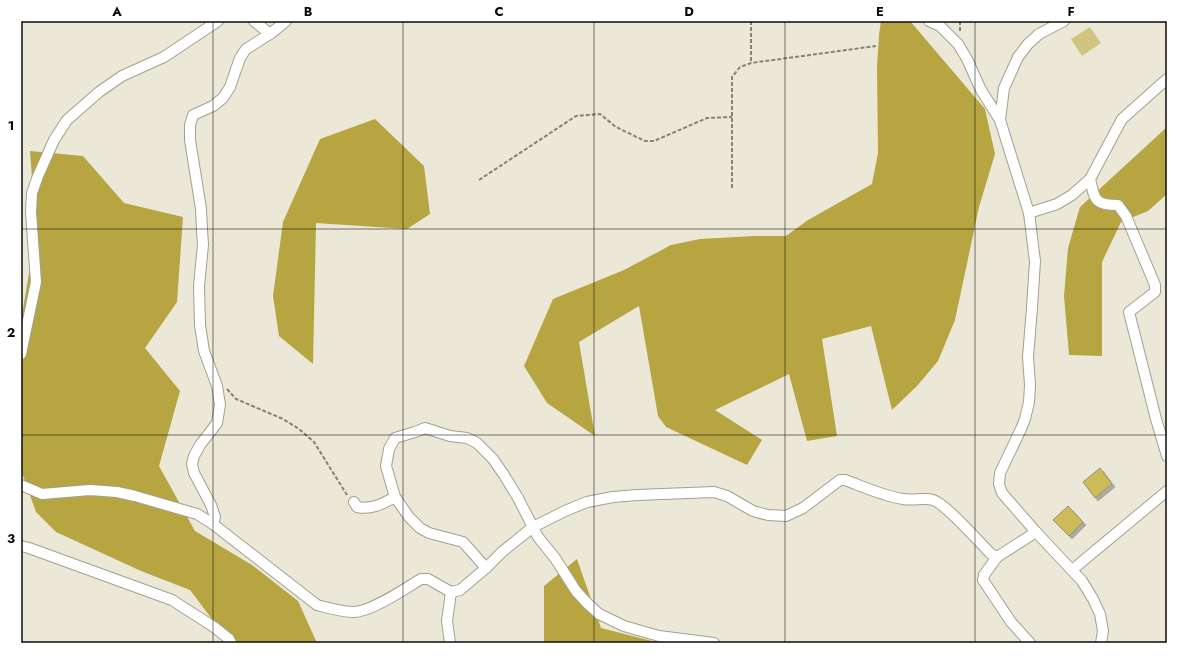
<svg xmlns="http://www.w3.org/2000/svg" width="1188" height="664" font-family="Jost,sans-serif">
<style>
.green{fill:#d1c47e}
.forest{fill:#b7a541}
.building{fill:#cdbb59;stroke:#928f81;filter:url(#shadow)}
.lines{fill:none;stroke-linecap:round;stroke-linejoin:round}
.minor-casing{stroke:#a3a091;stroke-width:12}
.path{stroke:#858379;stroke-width:2;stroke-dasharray:4 2;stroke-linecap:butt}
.minor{stroke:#fff;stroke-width:10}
.grid{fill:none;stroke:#0c0b07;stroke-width:1;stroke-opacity:0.55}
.neatline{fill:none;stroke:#0c0b07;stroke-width:1.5}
.grid-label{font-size:13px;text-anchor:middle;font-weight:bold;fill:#0c0b07}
</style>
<defs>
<filter id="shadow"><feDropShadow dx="3" dy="3" stdDeviation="0" flood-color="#0004"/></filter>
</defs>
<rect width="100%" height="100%" fill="#ebe8d8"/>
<!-- green -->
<path class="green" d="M1090,27l11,16 -19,13 -11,-17z"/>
<!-- forest -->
<g class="forest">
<path d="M881,21h29l75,88 10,45 -16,53 -24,113 -17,41 -21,25 -25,24 -21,-84 -49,13 15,97 -30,5 -18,-67 -74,36 47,30 -15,25 -81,-38 -8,-11 -19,-110 -60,36 16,94 -48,-33 -23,-37 29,-67 71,-29 47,-25 29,-6 55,-3h31l22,-16 64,-36 6,-31 -1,-85 2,-33z"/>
<path d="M375,119l49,47 6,48 -23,15 -91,-6 -3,141 -34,-28 -6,-40 10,-74 37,-83z"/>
<path d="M1167,127v67l-19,17 -27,11 -19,40v94l-33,-1 -5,-59 4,-48 12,-41z"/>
<path d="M30,151l53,5 41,47 59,14 -6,85 -32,46 35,43 -21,75 36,65 57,34 46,36 19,42h-87l-40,-53 -49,-19 -85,-39 -20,-20 -15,-42v-149l15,-90z"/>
<path d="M577,559l24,69 59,15h-116v-57z"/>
</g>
<!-- building -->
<g class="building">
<path d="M1100,468l12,16 -17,14 -12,-16z"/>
<path d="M1068,506l15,16 -14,14 -16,-16z"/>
</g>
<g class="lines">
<!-- minor casing -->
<g class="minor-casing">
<g id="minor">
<path d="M254,21l16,13"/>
<path d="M929,21l11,5 18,18 9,15 14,31 19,30 29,93 6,48 -3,47 -4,49 2,28 -1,17 -4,17 -4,10 -21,44 -1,11 3,9 34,39 46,49 11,18 7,15 3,17 -2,12"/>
<path d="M1000,120l4,-32 14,-31 10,-13 11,-10 25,-13"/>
<path d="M1090,179c5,21 4,26 28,26l8,11 29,69v7l-26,20 27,107 11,37"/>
<path d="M1029,213l28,-9 15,-9 18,-16 32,-60 45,-40"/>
<path d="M21,354l15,-72 -5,-70 1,-19 6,-17 16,-36 13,-20 32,-28 23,-16 42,-19 54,-36"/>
<path d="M21,485l21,9 48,-4 27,2 18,4 62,18 16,10 104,81c12,3 25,7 37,7 17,0 52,-24 67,-33h7l23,13 9,-2 26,-22 16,-16 31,-25 32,-16 22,-9 26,-5 24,-2 77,-3 13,4 26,15 15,4 18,1 17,-8 37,-28h5c19,7 38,16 58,19 10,2 21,-2 30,1 13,4 47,43 58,54l6,3 39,-25"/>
<path d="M395,497l-9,-31 3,-17 6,-11 20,-6 10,-4 25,8 17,2 10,5 16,16 11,16 14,23 20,39 17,21 21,33 11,12 12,11 25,12 35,10 55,7"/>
<path d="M354,502l3,5c15,3 25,-3 38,-10l14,20 11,11 9,5 34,9 23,26"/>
<path d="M213,524l2,-7 -4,-12 -17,-32 -2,-9 2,-8 6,-11 17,-22 3,-18 -3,-19 -13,-35 -4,-26 -1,-39 4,-41 -1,-15 -1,-21 -11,-69v-15l3,-10 20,-9 10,-8 7,-11 10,-29 6,-9 24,-15 16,-13"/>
<path d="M21,546l8,2 143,52 42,27 15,12 2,4"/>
<path d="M997,557l-13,18 -1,5 28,42 19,21"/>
<path d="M1072,570l95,-79"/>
<path d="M450,643l-3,-22 4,-29"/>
</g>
</g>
<!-- path -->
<g class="path">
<path d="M751,21v42"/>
<path d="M960,31v-10"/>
<path d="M479,180l97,-64 24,-2 16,13 29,14h9l53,-23 25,-1"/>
<path d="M732,188v-111l8,-10 11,-4 125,-17"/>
<path d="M227,389l9,10 47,20 16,10 15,13 33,53"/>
</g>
<!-- minor -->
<use href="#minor" class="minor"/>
</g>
<!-- grid -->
<path class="grid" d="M213,21v622M403,21v622M594,21v622M785,21v622M975,21v622M21,229h1146M21,435h1146"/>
<!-- border -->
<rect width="1188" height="664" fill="none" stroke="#ffffff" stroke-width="44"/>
<rect x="22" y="22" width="1144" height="620" class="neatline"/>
<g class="grid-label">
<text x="117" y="16">A</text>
<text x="308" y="16">B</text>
<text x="499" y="16">C</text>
<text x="689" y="16">D</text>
<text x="880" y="16">E</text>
<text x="1071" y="16">F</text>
<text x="11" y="130">1</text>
<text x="11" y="337">2</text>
<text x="11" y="543">3</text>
</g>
</svg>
